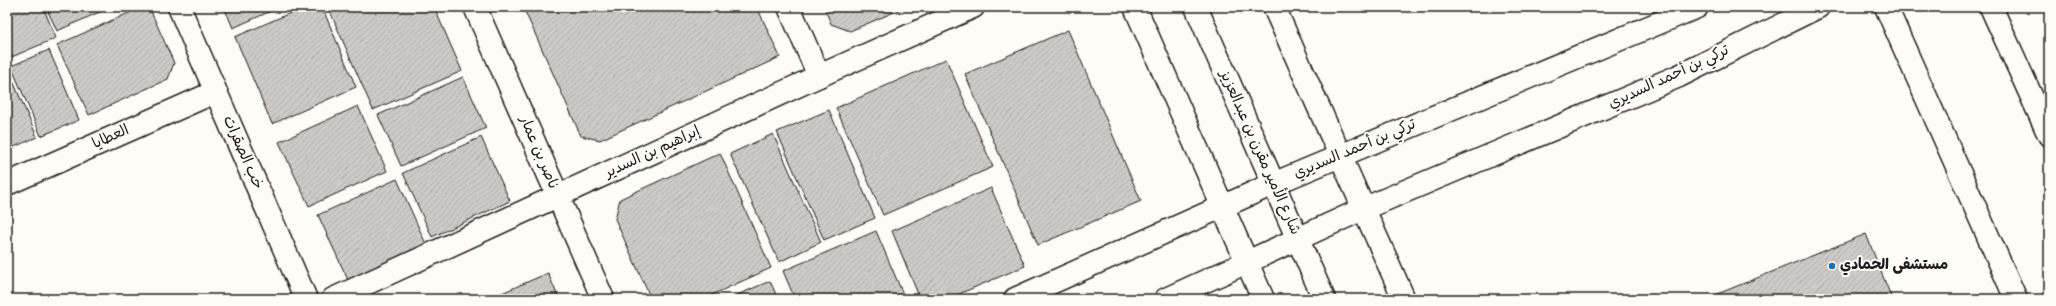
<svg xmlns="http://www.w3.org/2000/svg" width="2056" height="306" font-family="'Gochi Hand','Playpen Sans Arabic',sans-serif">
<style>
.building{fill:url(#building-hatch);stroke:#1c1c1c}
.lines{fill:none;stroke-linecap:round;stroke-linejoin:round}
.street-casing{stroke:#1c1c1c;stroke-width:25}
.secondary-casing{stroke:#1c1c1c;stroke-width:25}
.street{stroke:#fdfcf7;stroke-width:22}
.secondary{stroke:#fdfcf7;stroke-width:22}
.poi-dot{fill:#1f6fb2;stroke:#fdfcf7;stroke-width:1.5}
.labels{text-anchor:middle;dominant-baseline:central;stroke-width:4;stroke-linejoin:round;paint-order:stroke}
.street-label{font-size:15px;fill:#1c1c1c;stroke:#fdfcf7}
.poi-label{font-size:15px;font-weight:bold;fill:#1c1c1c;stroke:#fdfcf7;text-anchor:start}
</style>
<defs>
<pattern id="building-hatch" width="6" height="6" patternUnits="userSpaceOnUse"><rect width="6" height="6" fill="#cccbc8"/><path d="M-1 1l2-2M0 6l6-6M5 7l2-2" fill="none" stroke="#afaeab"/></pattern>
</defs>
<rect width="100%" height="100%" fill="#fdfcf7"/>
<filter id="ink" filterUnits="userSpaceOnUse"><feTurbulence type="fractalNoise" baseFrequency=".025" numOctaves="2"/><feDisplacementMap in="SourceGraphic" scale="8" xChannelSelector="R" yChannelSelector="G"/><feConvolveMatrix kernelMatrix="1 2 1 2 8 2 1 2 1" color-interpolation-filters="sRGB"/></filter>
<g filter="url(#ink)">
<!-- building -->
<g class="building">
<path d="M7,7h36l13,31 -49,21z"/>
<path d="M46,7h65l-54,24z"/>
<path d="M142,7h7l25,56 -6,16 -79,36 -32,-70z"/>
<path d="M224,7h56l-47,21z"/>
<path d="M304,7h18l34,80 -84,37 -37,-87z"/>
<path d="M328,7h106l28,64 -89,39z"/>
<path d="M523,7h234l23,50 -180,83 -19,-4z"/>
<path d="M824,7h82l-56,24 -19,-7z"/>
<path d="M1068,30l73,171 -103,44 -73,-171z"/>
<path d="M49,50l30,70 -38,16 -30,-70z"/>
<path d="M946,59l47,108 -110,48 -47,-107z"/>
<path d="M7,67l30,70 -30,13z"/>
<path d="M463,77l23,51 -85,38 -23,-51z"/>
<path d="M358,106l29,65 -78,35 -30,-64z"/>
<path d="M829,110l46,108 -51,22 -47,-108z"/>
<path d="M773,134l48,108 -42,20 -49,-108z"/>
<path d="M481,137l29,64 -78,36 -29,-64z"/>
<path d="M720,153l51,115 -68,31h-52l-36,-80 5,-20z"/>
<path d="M397,179l29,65 -78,36 -30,-65z"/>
<path d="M991,188l34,78 -78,33h-27l-28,-68z"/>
<path d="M876,231l29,68h-110l-12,-28z"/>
<path d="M1866,234l26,65h-187z"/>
<path d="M548,273l11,26h-71z"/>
<path d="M770,281l8,18h-50z"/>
</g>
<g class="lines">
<!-- street casing -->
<g class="street-casing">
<g id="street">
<path d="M179,7l127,292"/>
<path d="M475,7l128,292"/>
<path d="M789,7l30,69"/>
<path d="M1274,7l130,292"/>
<path d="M1886,7l130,292"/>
<path d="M7,184l208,-92"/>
<path d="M333,299l486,-223 154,-69"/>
</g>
</g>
<!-- secondary casing -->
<g class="secondary-casing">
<g id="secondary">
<path d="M1135,7l128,292"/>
<path d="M1196,7l128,292"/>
<path d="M1991,7l58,128"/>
<path d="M1015,299l258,-115 424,-177"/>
<path d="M1166,299l197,-90 316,-133 139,-69"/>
</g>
</g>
<!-- street -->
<use href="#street" class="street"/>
<!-- secondary -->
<use href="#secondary" class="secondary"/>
</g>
</g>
<!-- markers -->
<circle class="poi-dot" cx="1832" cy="266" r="4"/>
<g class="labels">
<!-- street labels -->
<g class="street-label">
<text transform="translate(1669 78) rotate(-25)">تركي بن أحمد السديري</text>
<text transform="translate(111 138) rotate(-24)">العطايا</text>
<text transform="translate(1355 150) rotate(-23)">تركي بن أحمد السديري</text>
<text transform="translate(242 153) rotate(66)">خب الصقرات</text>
<text transform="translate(538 153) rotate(67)">ناصر بن عمار</text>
<text transform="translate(653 153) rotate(-25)">إبراهيم بن السدير</text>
<text transform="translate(1259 153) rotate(66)">شارع الأمير مقرن بن عبدالعزيز</text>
</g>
<!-- poi labels -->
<g class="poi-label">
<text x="1840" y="266">مستشفى الحمادي</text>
</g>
</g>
<!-- margin -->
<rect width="2056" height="306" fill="none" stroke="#fdfcf7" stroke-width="24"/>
<rect x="12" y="12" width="2032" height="282" fill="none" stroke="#1c1c1c" stroke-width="1.5" filter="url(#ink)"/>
</svg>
